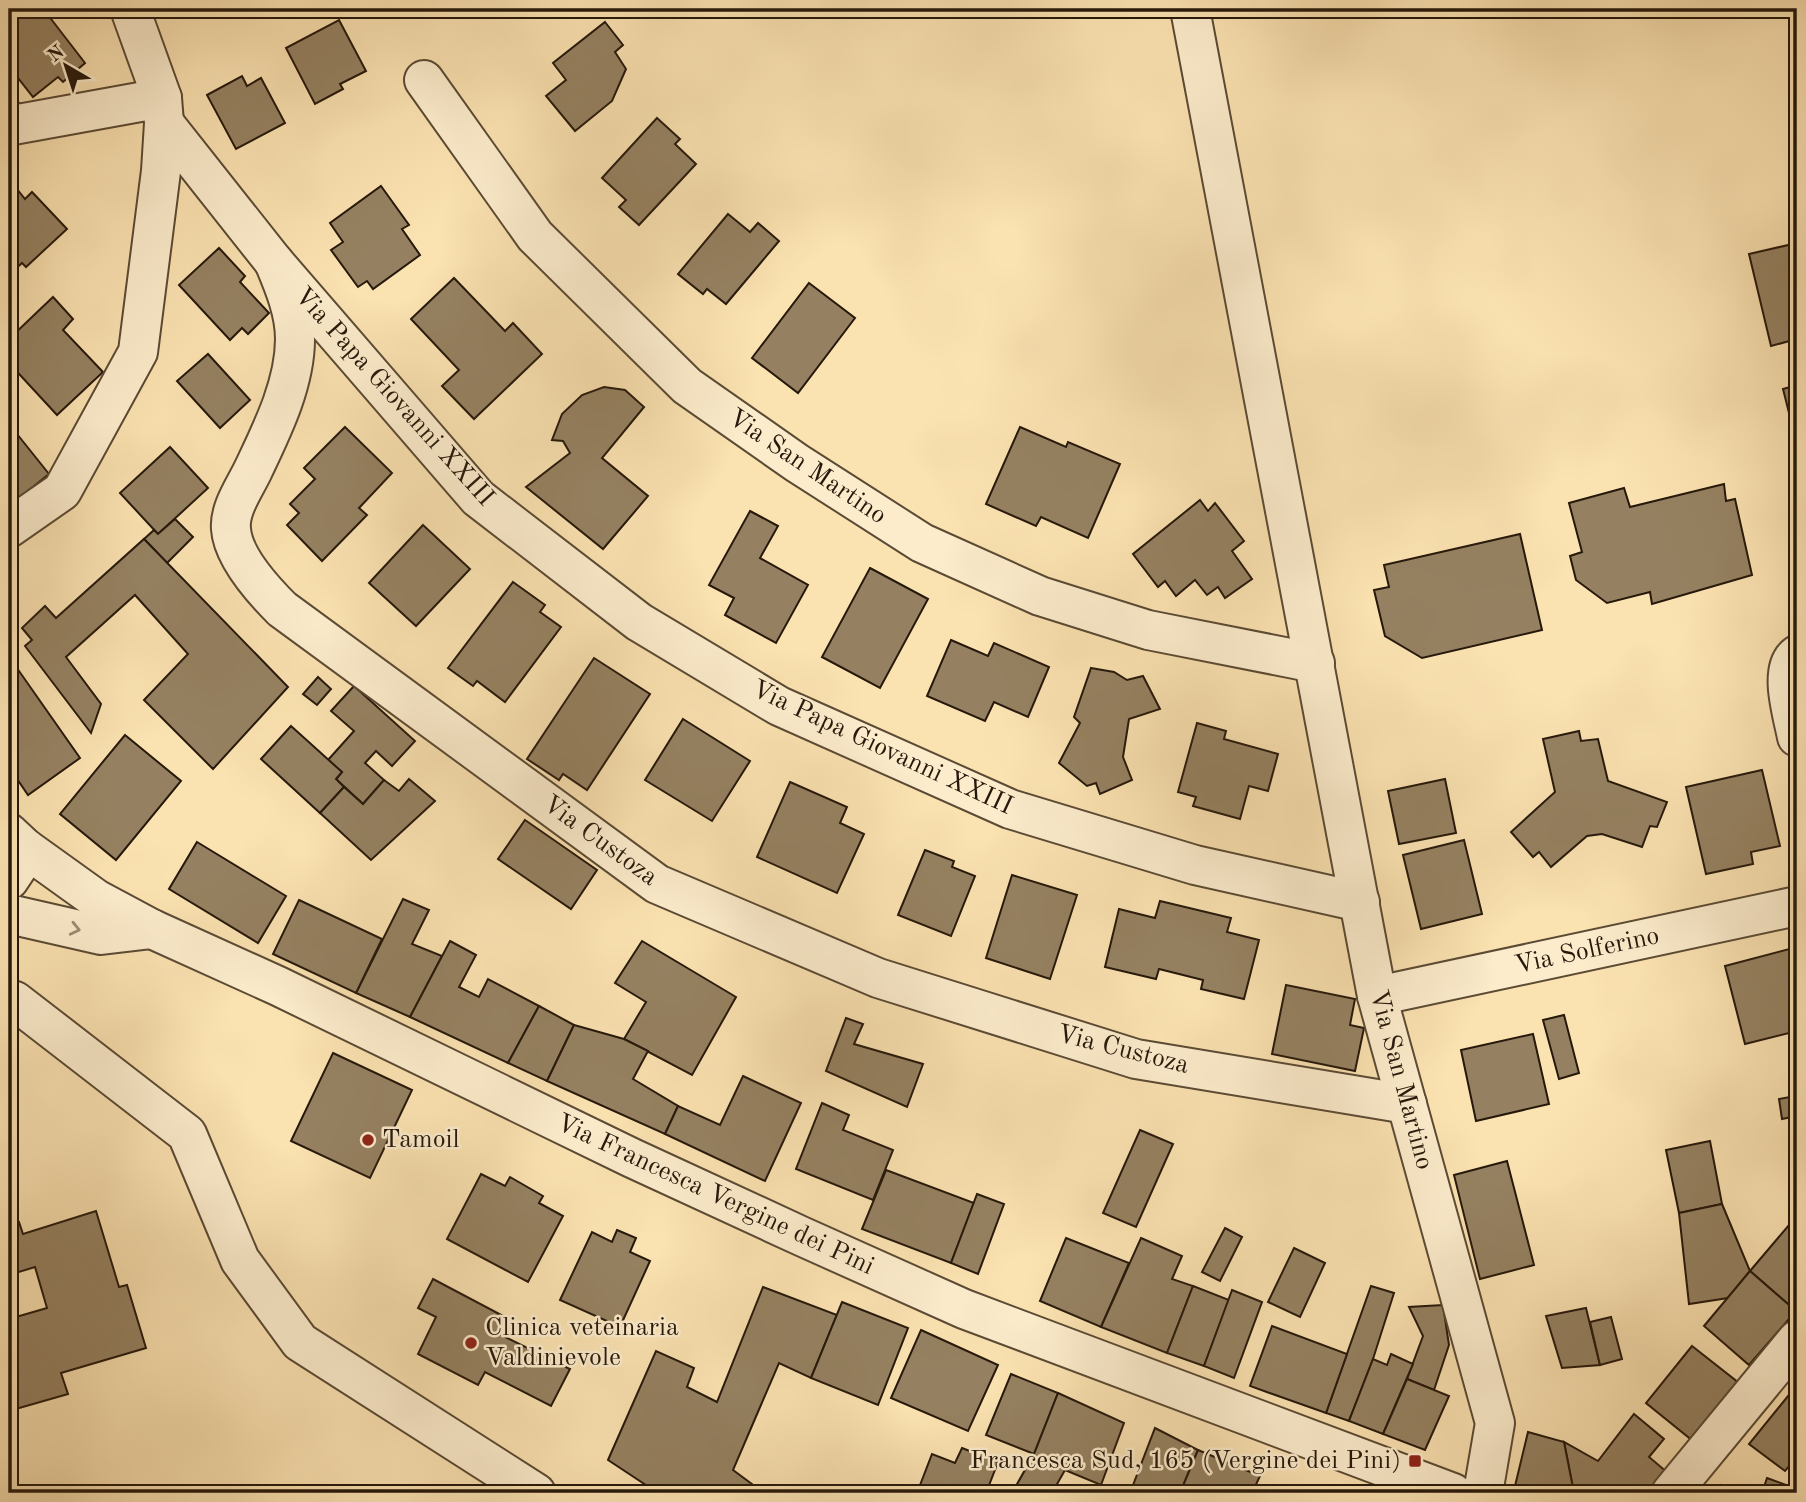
<svg xmlns="http://www.w3.org/2000/svg" width="1806" height="1502" font-family="'Old Standard TT',serif">
<style>
.building{fill:#958161;stroke:#26180b;stroke-width:2}
.lines{fill:none;stroke-linecap:round;stroke-linejoin:round}
.minor-casing{stroke:#5b4a34;stroke-width:42}
.tertiary-casing{stroke:#5b4a34;stroke-width:42}
.minor{stroke:#fceccc;stroke-width:38}
.tertiary{stroke:#fceccc;stroke-width:38}
.oneway{stroke:#9c8d75}
.poi-dot{fill:#8f2418;stroke:#fceccc;stroke-width:2.5}
.labels{text-anchor:middle;dominant-baseline:central;stroke-width:5;stroke-linejoin:round;paint-order:stroke}
.street-label{font-size:26px;fill:#26180b;stroke:#fceccc}
.poi-label{font-size:26px;fill:#26180b;stroke:#fceccc;text-anchor:start}
</style>
<rect width="100%" height="100%" fill="#fbe2b1"/>
<filter id="stains"><feTurbulence type="fractalNoise" baseFrequency=".00286" numOctaves="4"/><feColorMatrix values="0 0 0 0 .2 0 0 0 0 .09 0 0 0 0 .02 0 0 0 .5 -.17"/></filter>
<radialGradient id="worn" r=".72"><stop offset=".6" stop-color="#630" stop-opacity="0"/><stop offset="1" stop-color="#630" stop-opacity=".3"/></radialGradient>
<!-- building -->
<g class="building">
<path d="M9,9h38l4,4 -3,2 37,48 -22,19 -5,-5 -25,20 -22,-28 5,-3 -7,-9z"/>
<path d="M339,20l27,51 -26,13 3,5 -28,15 -29,-56z"/>
<path d="M605,22l18,23 -8,7 11,17 -14,32 -37,30 -29,-35 20,-16 -13,-17z"/>
<path d="M242,76l5,10 14,-8 24,45 -49,26 -29,-54z"/>
<path d="M657,118l23,21 -5,5 21,20 -57,61 -20,-18 7,-7 -24,-22z"/>
<path d="M381,186l28,39 -7,4 18,26 -47,34 -6,-8 -9,6 -27,-37 12,-8 -13,-19z"/>
<path d="M17,189l8,10 7,-7 35,37 -41,38 -4,-4 -13,12v-78z"/>
<path d="M728,214l22,18 8,-9 21,18 -53,63 -19,-15 -4,5 -25,-20z"/>
<path d="M1797,243v96l-26,7 -22,-92z"/>
<path d="M219,248l26,28 -5,6 29,31 -21,21 -6,-6 -12,12 -51,-55z"/>
<path d="M454,278l51,53 8,-8 29,31 -68,65 -32,-33 17,-16 -48,-51z"/>
<path d="M809,283l46,35 -57,75 -46,-35z"/>
<path d="M53,297l20,22 -10,11 40,42 -46,43 -48,-52v-24z"/>
<path d="M208,354l42,46 -30,28 -43,-47z"/>
<path d="M1797,385v60l-14,-56z"/>
<path d="M604,387l21,3 19,17 -42,51 46,38 -45,53 -77,-62 44,-34 -7,-12 -11,-1 10,-26 20,-19z"/>
<path d="M345,427l47,46 -33,35 8,7 -45,46 -35,-36 12,-12 -9,-9 25,-25 -11,-11z"/>
<path d="M1020,427l46,20 2,-5 52,22 -32,74 -47,-21 -5,9 -50,-22z"/>
<path d="M17,434l32,40 -40,32v-66z"/>
<path d="M170,447l38,41 -50,46 -38,-41z"/>
<path d="M1724,484l2,17 9,-2 17,76 -100,29 -2,-12 -43,11 -31,-23 -6,-24 12,-4 -13,-49 55,-15 6,19z"/>
<path d="M1200,500l8,11 7,-8 29,38 -12,10 20,28 -27,19 -7,-11 -11,8 -12,-15 -19,16 -11,-15 -7,6 -25,-33z"/>
<path d="M750,511l28,15 -18,32 48,27 -32,58 -51,-28 9,-17 -25,-13z"/>
<path d="M175,519l18,18 -26,26 -23,-24 10,-9 4,4z"/>
<path d="M423,525l47,44 -54,57 -47,-43z"/>
<path d="M1520,534l22,96 -120,28 -37,-22 -11,-46 15,-3 -5,-22z"/>
<path d="M144,539l144,148 -75,82 -69,-69 44,-46 -53,-59 -69,62 35,47 -10,29 -66,-87 7,-6 -10,-12 23,-22 11,12z"/>
<path d="M870,568l58,31 -48,89 -58,-31z"/>
<path d="M513,582l32,23 -5,7 21,15 -56,75 -28,-21 -4,5 -25,-18z"/>
<path d="M951,640l37,16 6,-13 55,24 -21,50 -34,-15 -9,19 -58,-25z"/>
<path d="M594,658l56,36 -63,96 -24,-16 -4,6 -32,-21z"/>
<path d="M12,661l68,97 -52,37 -19,-28v-103z"/>
<path d="M1091,668l23,4 13,8 16,-4 17,33 -31,10 -6,38 9,23 -32,14 -4,-11 -9,3 -28,-23 21,-40 -6,-6z"/>
<path d="M318,677l13,12 -14,16 -14,-11z"/>
<path d="M354,686l61,55 -23,25 -16,-15 -11,12 19,17 -21,24 -27,-25 6,-7 -14,-12 26,-29 -23,-20z"/>
<path d="M683,719l67,42 -38,60 -67,-41z"/>
<path d="M1197,723l29,8 -2,8 54,15 -10,37 -19,-5 -9,33 -47,-13 3,-9 -18,-5z"/>
<path d="M291,726l51,46 -6,7 8,8 -24,26 -59,-54z"/>
<path d="M1579,731l2,10 17,-2 10,42 59,21 -10,25 -7,-1 -8,21 -40,-13 -15,2 -36,31 -12,-15 -6,5 -22,-25 44,-40 -12,-53z"/>
<path d="M125,735l56,46 -65,79 -56,-46z"/>
<path d="M1762,770l18,76 -29,6 2,12 -47,10 -20,-87z"/>
<path d="M409,779l26,22 -64,59 -51,-47 24,-26 19,17 21,-24 15,11z"/>
<path d="M1445,779l11,54 -57,11 -11,-53z"/>
<path d="M790,782l57,25 -7,16 24,11 -27,59 -80,-36z"/>
<path d="M525,820l72,50 -26,39 -73,-50z"/>
<path d="M1464,840l18,74 -61,15 -18,-74z"/>
<path d="M197,842l89,54 -28,47 -89,-54z"/>
<path d="M925,850l29,11 -2,6 23,9 -24,60 -53,-21z"/>
<path d="M1012,875l65,20 -27,84 -64,-21z"/>
<path d="M403,899l26,11 -17,34 30,12 -32,61 -54,-24z"/>
<path d="M299,900l83,39 -26,54 -83,-39z"/>
<path d="M1160,901l71,17 -4,14 32,8 -15,59 -43,-10 2,-9 -44,-11 -3,10 -51,-12 14,-58 36,9z"/>
<path d="M450,941l26,14 -17,32 20,10 9,-18 51,27 -31,57 -98,-46z"/>
<path d="M642,941l94,56 -44,78 -68,-36 22,-37 -31,-19z"/>
<path d="M1797,947v84l-52,13 -20,-78z"/>
<path d="M1286,985l69,14 -5,26 14,3 -9,43 -83,-17z"/>
<path d="M539,1006l35,19 -27,56 -39,-18z"/>
<path d="M1564,1015l15,58 -20,6 -16,-59z"/>
<path d="M846,1018l17,6 -9,20 69,20 -16,43 -81,-36z"/>
<path d="M574,1025l50,14 24,12 -15,28 45,27 -13,28 -118,-53z"/>
<path d="M1533,1034l16,70 -73,17 -15,-71z"/>
<path d="M333,1053l79,37 -42,88 -79,-37z"/>
<path d="M743,1076l58,27 -36,78 -100,-47 13,-28 42,19z"/>
<path d="M1797,1086v30l-15,3 -3,-20 11,-2 -1,-10z"/>
<path d="M822,1103l27,12 -6,15 50,20 -20,50 -77,-31z"/>
<path d="M1140,1130l33,14 -37,83 -33,-14z"/>
<path d="M1710,1141l12,63 -43,9 -13,-63z"/>
<path d="M1507,1161l27,104 -54,14 -26,-104z"/>
<path d="M886,1170l88,33 -23,60 -89,-34z"/>
<path d="M481,1174l24,12 5,-9 33,19 -4,7 24,13 -35,66 -81,-43z"/>
<path d="M977,1194l27,10 -26,70 -27,-11z"/>
<path d="M1722,1204l28,67 -22,27 -39,6 -10,-91z"/>
<path d="M96,1211l23,76 8,-2 19,63 -85,25 7,21 -59,17v-92l38,-11 -12,-41 -26,8v-49l10,-4 4,12z"/>
<path d="M1795,1218l2,2 -1,91 -46,-40z"/>
<path d="M1225,1228l17,9 -22,44 -18,-9z"/>
<path d="M617,1230l19,8 -6,14 20,9 -30,66 -60,-27 32,-68 20,10z"/>
<path d="M1066,1238l63,25 -28,64 -61,-26z"/>
<path d="M1141,1238l41,18 -10,23 21,7 -26,67 -66,-26z"/>
<path d="M1294,1248l31,15 -25,54 -32,-15z"/>
<path d="M1750,1271l46,40 -47,54 -45,-39z"/>
<path d="M433,1279l72,38 -8,16 73,36 -19,37 -66,-34 -7,13 -60,-31 18,-37 -18,-9z"/>
<path d="M1193,1286l36,14 -25,66 -37,-13z"/>
<path d="M1371,1286l23,7 -21,66 -24,62 -23,-8z"/>
<path d="M763,1287l74,28 -26,63 -32,-15 -46,107 31,23h-106l-50,-33 48,-109 38,17 -7,19 30,15z"/>
<path d="M1232,1290l30,12 -28,76 -30,-12z"/>
<path d="M842,1302l66,26 -30,77 -67,-27z"/>
<path d="M1443,1305l6,40 -15,45 -27,-11 16,-43 -14,-29z"/>
<path d="M1586,1308l14,57 -38,3 -16,-52z"/>
<path d="M1611,1317l11,42 -22,6 -10,-43z"/>
<path d="M1272,1326l75,28 -21,59 -76,-27z"/>
<path d="M921,1330l77,35 -30,66 -77,-33z"/>
<path d="M1692,1346l47,37 -46,58 -47,-38z"/>
<path d="M1391,1354l22,10 -30,70 -34,-13 24,-62 14,6z"/>
<path d="M1011,1374l47,19 -24,61 -48,-19z"/>
<path d="M1407,1379l42,17 -24,54 -42,-16z"/>
<path d="M1797,1385v72l-12,14 -36,-27z"/>
<path d="M1058,1393l66,30 -23,62 -36,-15 -13,23h-40l22,-39z"/>
<path d="M1634,1414l30,25 -15,18 19,16 -17,20h-77l-10,-51 34,19z"/>
<path d="M1155,1428l43,22 -18,43h-50z"/>
<path d="M1528,1432l36,10 10,51h-32l-27,-7z"/>
<path d="M962,1448l36,14 -12,31h-69l15,-39 23,9z"/>
<path d="M1198,1450l62,26 -8,17h-72z"/>
<path d="M1767,1478l30,11v4h-35z"/>
<path d="M1721,1485l24,8h-27z"/>
</g>
<g class="lines">
<!-- minor casing -->
<g class="minor-casing">
<g id="minor">
<path d="M1190,9l187,987 118,427 -12,70"/>
<path d="M424,80l111,156 152,150 110,77 125,80 118,53 108,34 167,33"/>
<path d="M9,120l4,5 149,-27"/>
<path d="M164,123l110,139 204,236 161,124 140,84 231,103 185,56 165,37"/>
<path d="M274,262c10,24 21,50 21,77 0,45 -23,91 -42,131 -8,17 -24,39 -22,59 2,28 32,61 51,80l375,275 221,94 258,81 271,45"/>
<path d="M9,528l53,-37 76,-139 23,-181 3,-48 -2,-25 -32,-89"/>
<path d="M1797,655c-19,14 -4,61 0,82"/>
<path d="M1377,996l420,-90"/>
<path d="M9,999l6,2 172,133 53,126 60,82 236,151"/>
</g>
</g>
<!-- tertiary casing -->
<g class="tertiary-casing">
<g id="tertiary">
<path d="M9,833l16,15 71,51 56,30 126,57 354,172 169,78 163,73 489,184"/>
<path d="M9,880l10,-15 6,-17"/>
<path d="M9,914l92,21 51,-6"/>
<path d="M1671,1493l126,-153"/>
</g>
</g>
<!-- minor -->
<use href="#minor" class="minor"/>
<!-- tertiary -->
<use href="#tertiary" class="tertiary"/>
</g>
<!-- one-way arrows -->
<defs><path id="oneway-chevron" d="M-2-3.5L2.5 0L-2 3.5" fill="none" stroke-width="1.6" stroke-linecap="round" stroke-linejoin="round" transform="scale(1.75)"/></defs>
<use class="oneway" href="#oneway-chevron" transform="translate(75 929) rotate(13)"/>
<!-- markers -->
<g class="poi-dot">
<circle cx="368" cy="1140" r="7"/>
<circle cx="471" cy="1343" r="7"/>
<rect x="1408" y="1454" width="14" height="14" rx="3.5"/>
</g>
<g class="labels">
<!-- street labels -->
<g class="street-label">
<text transform="translate(394 397) rotate(48)">Via Papa Giovanni XXIII</text>
<text transform="translate(807 467) rotate(34)">Via San Martino</text>
<text transform="translate(882 748) rotate(25)">Via Papa Giovanni XXIII</text>
<text transform="translate(600 841) rotate(36)">Via Custoza</text>
<text transform="translate(1587 951) rotate(-12)">Via Solferino</text>
<text transform="translate(1123 1050) rotate(14)">Via Custoza</text>
<text transform="translate(1401 1080) rotate(75)">Via San Martino</text>
<text transform="translate(715 1195) rotate(25)">Via Francesca Vergine dei Pini</text>
</g>
<!-- poi labels -->
<g class="poi-label">
<text x="382" y="1140">Tamoil</text>
<text x="485" y="1328">Clinica veteinaria<tspan x="485" dy="30">Valdinievole</tspan></text>
<text x="1401" y="1461" text-anchor="end">Francesca Sud, 165 (Vergine dei Pini)</text>
</g>
</g>
<!-- margin -->
<rect width="1806" height="1502" fill="none" stroke="#fbe2b1" stroke-width="35"/>
<rect x="10" y="10" width="1785" height="1481" fill="none" stroke="#26180b" stroke-width="3.5"/>
<rect x="18" y="18" width="1771" height="1467" fill="none" stroke="#26180b" stroke-width="2"/>
<!-- north arrow -->
<g transform="translate(66 66) rotate(321)" stroke="#fceccc" stroke-width="5" paint-order="stroke">
<path d="M0-5L12 26L0 18L-12 26Z" fill="#26180b"/>
<text y="-10" font-size="19" font-weight="bold" text-anchor="middle" fill="#26180b">N</text>
</g>
<rect width="100%" height="100%" filter="url(#stains)"/>
<rect width="100%" height="100%" fill="url(#worn)"/>
</svg>
